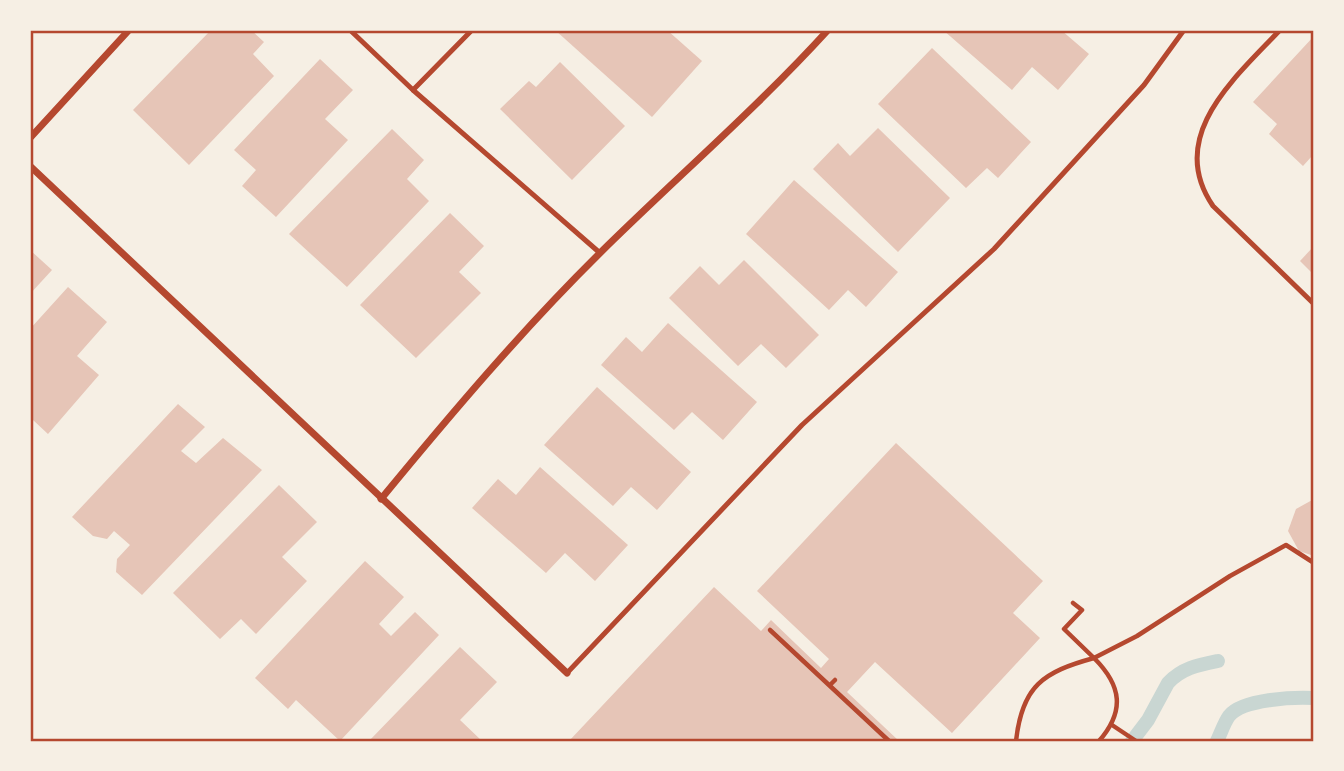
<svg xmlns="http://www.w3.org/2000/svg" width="1344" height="771" font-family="'Roboto Condensed',sans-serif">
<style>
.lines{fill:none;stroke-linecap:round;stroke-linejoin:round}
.stream{stroke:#c9d6d2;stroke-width:14}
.building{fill:#e6c5b7}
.path{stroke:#b5482f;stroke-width:4.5}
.service{stroke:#b5482f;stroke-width:5}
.minor{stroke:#b5482f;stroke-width:7}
.neatline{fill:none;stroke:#b5482f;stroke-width:2.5}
</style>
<rect width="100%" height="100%" fill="#f6efe4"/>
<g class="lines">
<!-- stream -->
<g class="stream">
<path d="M1132,741l16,-21 20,-37c14,-15 30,-18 50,-22"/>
<path d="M1217,741c4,-8 7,-18 12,-25 13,-17 65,-19 85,-18"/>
</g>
</g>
<!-- building -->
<g class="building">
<path d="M211,30h40l13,12 -11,12 21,22 -85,89 -56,-55z"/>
<path d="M555,30h112l35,31 -50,56z"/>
<path d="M943,30h118l28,24 -31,36 -26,-23 -20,23z"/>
<path d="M1314,36v123l-2,-3 -9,10 -34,-32 8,-10 -24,-22z"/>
<path d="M932,48l99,94 -33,36 -11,-10 -21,20 -88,-84z"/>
<path d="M320,59l33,31 -28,29 23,21 -72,77 -34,-31 14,-16 -22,-20z"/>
<path d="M560,62l65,64 -53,54 -72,-71 29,-28 7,6z"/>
<path d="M878,128l72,70 -52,54 -85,-83 25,-26 12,13z"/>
<path d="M392,129l32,31 -17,19 22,22 -82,86 -58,-53z"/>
<path d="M794,180l104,92 -32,35 -18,-17 -19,20 -83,-76z"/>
<path d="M450,213l34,33 -25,26 22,21 -65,65 -56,-53z"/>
<path d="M1314,246v29l-14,-14z"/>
<path d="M30,250l22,20 -22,24z"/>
<path d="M744,260l75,75 -33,33 -25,-24 -23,22 -69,-68 31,-32 19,19z"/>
<path d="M68,287l39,35 -30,34 22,19 -51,59 -15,-14 -3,3v-94z"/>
<path d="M668,323l89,79 -34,38 -31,-28 -18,18 -73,-65 25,-28 16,15z"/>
<path d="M597,387l94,85 -34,38 -26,-23 -18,19 -69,-61z"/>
<path d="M178,404l27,23 -24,24 15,12 27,-25 39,32 -120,125 -26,-23 1,-13 13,-14 -16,-14 -7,8 -14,-3 -21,-19z"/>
<path d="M896,443l147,138 -30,32 27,25 -88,95 -77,-71 -28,30 52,49h-330l145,-154 47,44 10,-11 50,48 8,-9 -72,-68z"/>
<path d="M540,467l88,78 -33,36 -30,-28 -19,20 -74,-65 26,-29 18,16z"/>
<path d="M279,485l38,37 -35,35 25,24 -51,53 -15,-15 -21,20 -47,-46z"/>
<path d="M1314,499v57l-15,-5 -11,-20 8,-22z"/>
<path d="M365,561l39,36 -25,27 12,12 24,-24 24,23 -99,106 -44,-41 -8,9 -33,-31z"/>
<path d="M460,647l37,35 -37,38 22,21h-113z"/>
</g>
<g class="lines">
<!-- path -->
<g class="path">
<path d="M1073,603l9,7 -18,19 30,29 43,-22 93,-60 56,-31 28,18"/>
<path d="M770,630l119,111"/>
<path d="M830,685l5,-5"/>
<path d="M1112,725l24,16"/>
<path d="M1016,741c6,-55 27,-69 78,-83 28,28 31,53 5,83"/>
</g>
<!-- service -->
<g class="service">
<path d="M350,30l63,60 187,163"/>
<path d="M1280,30c-44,47 -115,106 -67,176l101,98"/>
<path d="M413,90l59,-60"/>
<path d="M567,673l235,-248 192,-176 150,-164 40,-55"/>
</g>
<!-- minor -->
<g class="minor">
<path d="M30,138l99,-108"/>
<path d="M30,166l537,507"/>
<path d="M381,499c70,-85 141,-169 219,-246 76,-75 156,-144 228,-223"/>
</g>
</g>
<!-- border -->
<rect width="1344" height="771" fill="none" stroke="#f6efe4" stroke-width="63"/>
<rect x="32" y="32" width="1280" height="708" class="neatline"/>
</svg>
